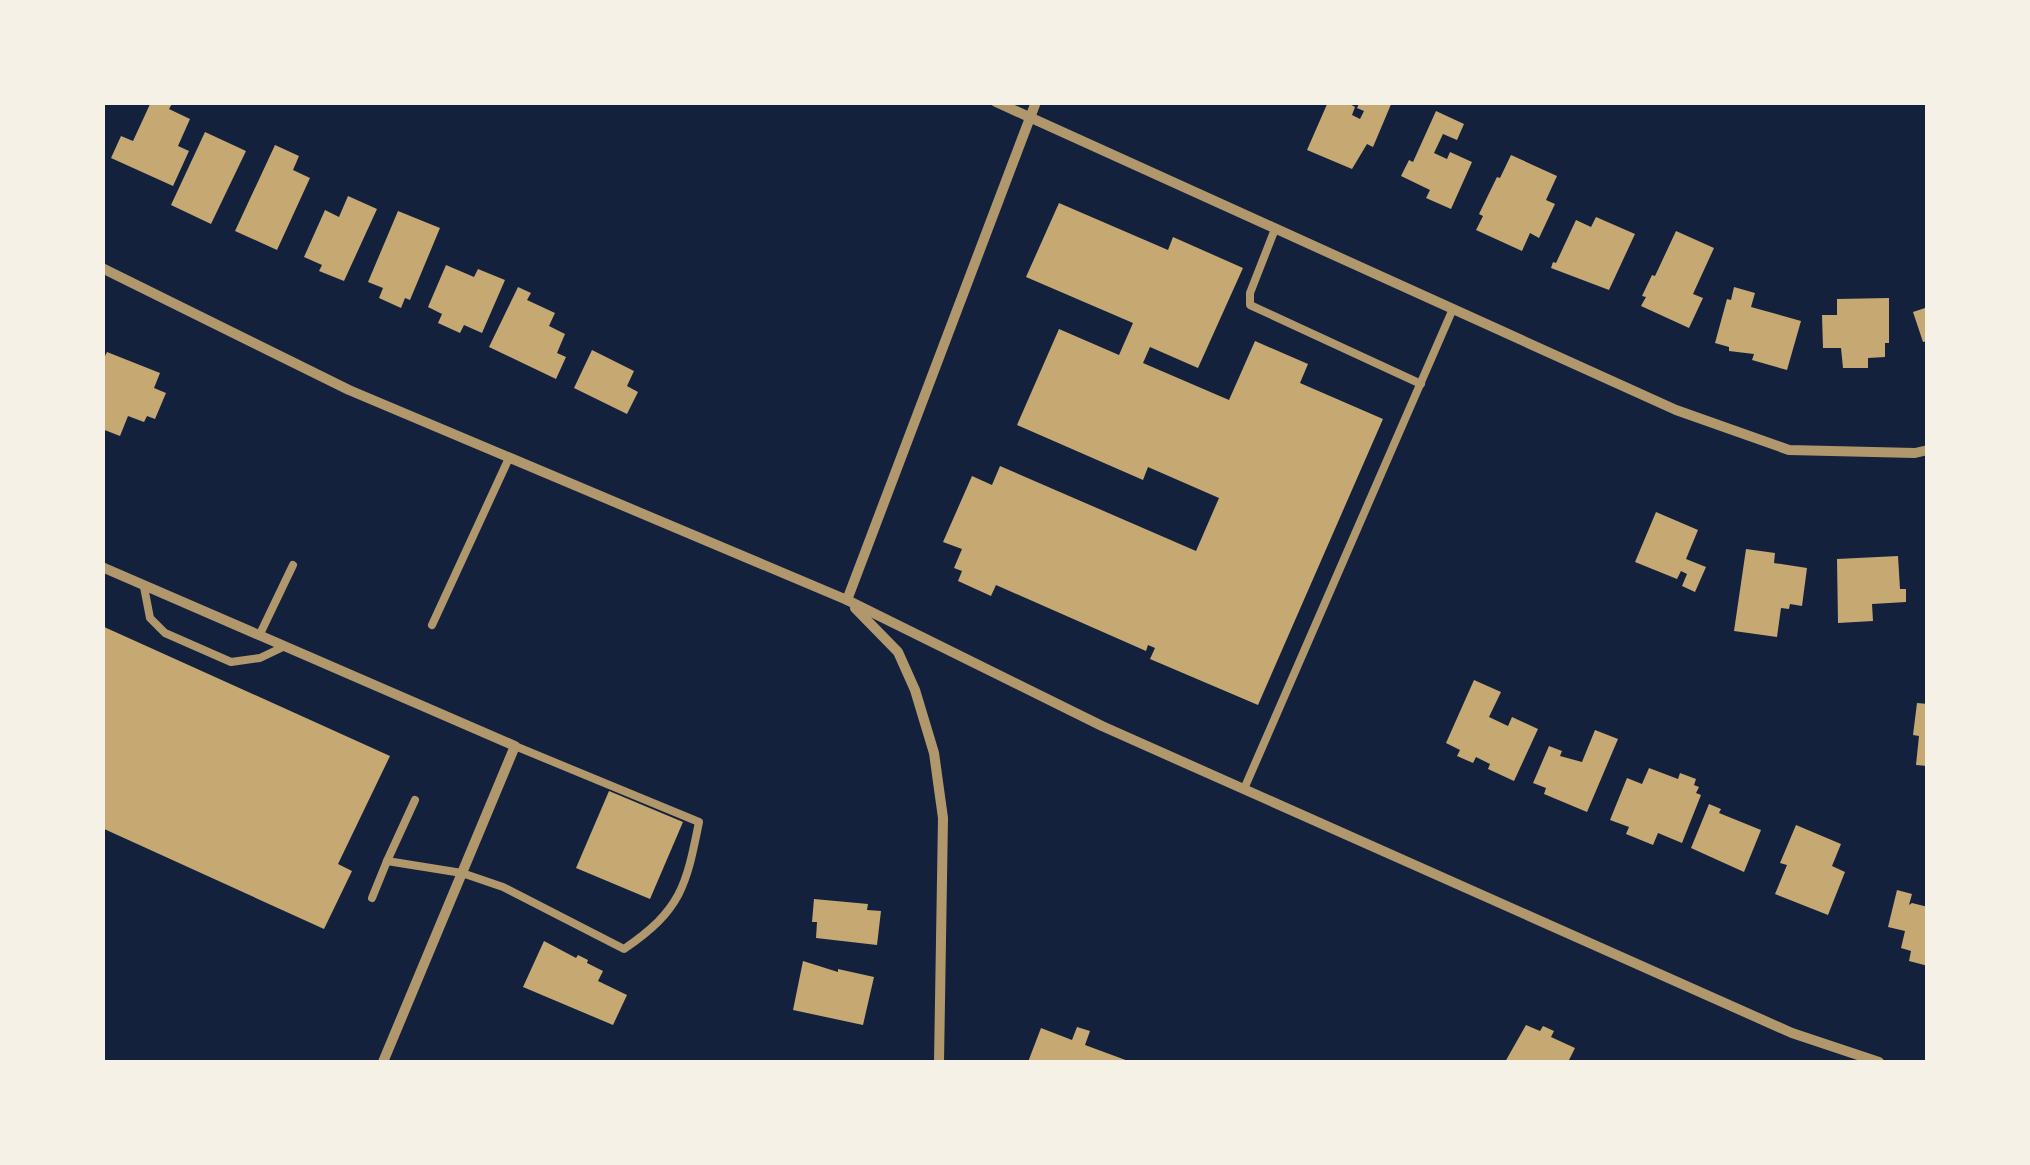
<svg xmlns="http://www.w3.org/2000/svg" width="2030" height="1165" font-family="'Varela Round',sans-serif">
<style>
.building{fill:#c6a872}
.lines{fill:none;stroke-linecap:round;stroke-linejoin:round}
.service{stroke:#b1986c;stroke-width:8}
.minor{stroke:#b1986c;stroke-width:10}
</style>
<rect width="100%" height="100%" fill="#14213d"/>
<!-- building -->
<g class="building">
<path d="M151,102h22l-4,7 21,10 -12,27 11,5 -16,35 -62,-28 10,-22 12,5z"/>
<path d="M1328,102h18l9,5 -3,8 8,4 4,-8 -7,-3 3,-6h32l-19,45 -6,-3 -15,25 -45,-19z"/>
<path d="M1436,111l28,13 -7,16 -14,-6 -9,19 13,6 3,-7 22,10 -21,47 -25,-11 4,-8 -29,-14 8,-16 4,2z"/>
<path d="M205,132l41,19 -35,73 -40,-19z"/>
<path d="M275,145l24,11 -6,14 17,8 -33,72 -42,-19z"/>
<path d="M1511,155l46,21 -11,24 9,4 -16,34 -9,-5 -8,18 -46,-21 7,-14 -4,-2 18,-37 3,1z"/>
<path d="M348,196l29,13 -33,72 -25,-10 3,-6 -18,-8 21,-47 14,7z"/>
<path d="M1059,203l109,47 5,-13 70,31 -45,100 -48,-21 -7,16 86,37 26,-59 53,23 -8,19 83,36 -125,286 -108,-46 5,-11 -7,-3 -2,6 -150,-66 -5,11 -33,-15 4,-10 -8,-3 8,-19 -19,-7 29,-66 20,9 8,-19 196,85 23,-53 -71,-31 -5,13 -126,-55 42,-96 60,26 14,-32 -107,-46z"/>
<path d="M398,211l42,17 -30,72 -5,-2 -4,10 -22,-10 4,-10 -15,-6z"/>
<path d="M1596,217l39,17 -26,56 -58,-22 2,-6 3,1 20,-43 15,7z"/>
<path d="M1676,231l38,17 -21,46 10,4 -14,30 -48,-22 5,-9 -4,-1 10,-21 3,1z"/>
<path d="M446,265l28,12 4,-8 27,11 -23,53 -18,-8 -4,8 -22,-10 4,-9 -14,-7z"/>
<path d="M518,287l13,6 -4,7 28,13 -6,13 16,8 -8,19 9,4 -10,22 -67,-32z"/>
<path d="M1734,287l21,6 -4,14 50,14 -14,49 -35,-10 2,-6 -25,-3v-4l-14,-4 12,-44 4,1z"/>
<path d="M1889,298v45h-4v14l-17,1v10h-25l-2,-20h-18l-1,-33h15v-16z"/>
<path d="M1928,307v34l-5,1 -10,-30z"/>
<path d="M592,350l42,21 -7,15 11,6 -11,22 -53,-26z"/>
<path d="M107,352l53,21 -6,15 12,5 -11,26 -8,-3 -3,6 -16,-6 -8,20 -18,-7v-67z"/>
<path d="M1656,512l42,18 -12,29 20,8 -11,25 -13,-6 5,-12 -6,-3 -4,8 -42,-17z"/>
<path d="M1746,549l29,4 -1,10 33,5 -5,38 -12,-2 -1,5 -8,-1 -4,29 -43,-6z"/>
<path d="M1898,556l2,33h6v13l-34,2 1,17 -35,2 -1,-64z"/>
<path d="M102,626l288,130 -52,108 14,7 -28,58 -222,-101z"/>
<path d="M1474,680l27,12 -12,25 19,9 4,-9 26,12 -24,52 -26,-12 2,-5 -14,-7 -3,6 -16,-7 3,-6 -14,-7z"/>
<path d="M1917,703l11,1v62l-12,-1 3,-29 -6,-1z"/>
<path d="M1595,730l23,9 -31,73 -43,-18 2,-6 -13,-5 16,-37 13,5 -2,5 22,6z"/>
<path d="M1649,768l29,11 2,-6 16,6 -2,6 5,2 -3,6 5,2 -19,48 -24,-10 -5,12 -27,-11 3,-7 -19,-7 17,-42 15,6z"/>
<path d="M609,791l74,31 -33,77 -74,-31z"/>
<path d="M1709,804l12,5 -2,4 42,17 -17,42 -53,-24z"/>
<path d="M1796,825l45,19 -9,22 13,6 -17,43 -53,-21 12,-29 -7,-2z"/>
<path d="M1897,890l15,4 -3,11 3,-2 16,4v59l-19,-5 2,-10 -10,-3 4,-17 -17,-4z"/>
<path d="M814,899l54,5 -1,6 14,1 -4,34 -61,-7 1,-16h-5z"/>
<path d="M544,941l32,17 2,-3 10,5 -1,3 16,8 -5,10 29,14 -14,30 -90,-38z"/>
<path d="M803,961l35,11v-3l36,8 -11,48 -70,-15z"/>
<path d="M1526,1025l14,6 3,-5 11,5 -3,6 24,11 -7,14h-63z"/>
<path d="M1077,1027l13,4 -5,14 46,17h-103l13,-34 31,12z"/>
</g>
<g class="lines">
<!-- service -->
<g class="service">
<path d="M1275,229l-25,64v12l171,79"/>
<path d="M144,587l6,31 15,15 66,29 29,-4 23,-11"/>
<path d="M432,625l77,-167"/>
<path d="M259,636l34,-71"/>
<path d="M1244,789l208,-478"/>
<path d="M415,800l-28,61 75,12 41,14 121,62c57,-39 62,-62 75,-127l-184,-76"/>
<path d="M372,898l15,-37"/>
</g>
<!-- minor -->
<g class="minor">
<path d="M996,102l680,308 113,40 126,3 13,-3"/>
<path d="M102,268l247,122 498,210 255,126 690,307 87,29"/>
<path d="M102,567l413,179 -132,316"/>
<path d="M847,600l189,-498"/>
<path d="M855,608l43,44 17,38 19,63 9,65 -4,244"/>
</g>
</g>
<!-- border -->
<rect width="2030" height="1165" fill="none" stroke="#f6f1e7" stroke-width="210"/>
</svg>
